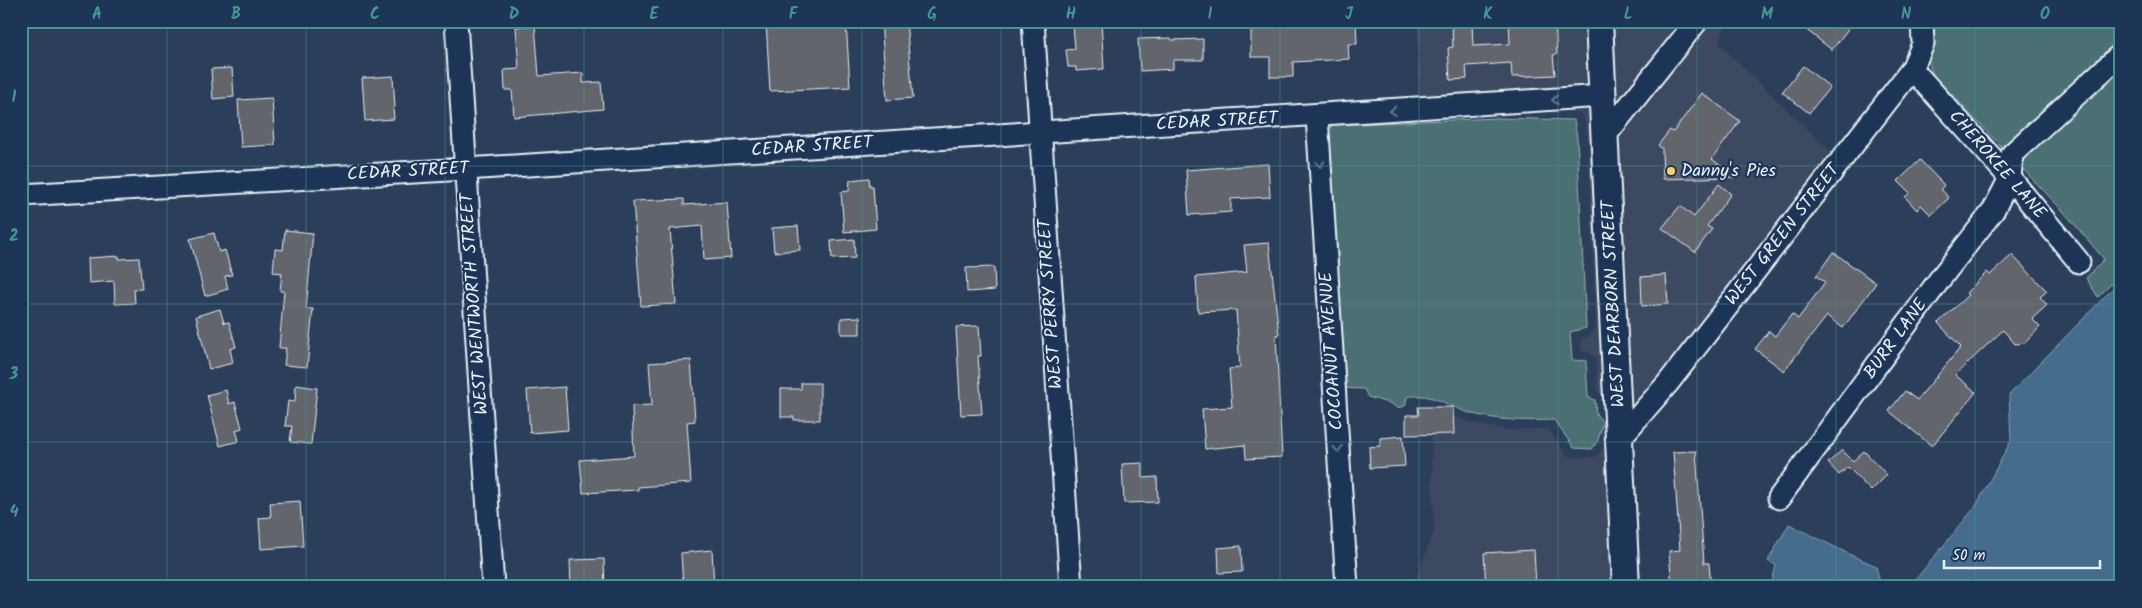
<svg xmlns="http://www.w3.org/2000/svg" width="2142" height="608" font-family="Kalam,sans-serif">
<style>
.built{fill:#3c4a60}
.green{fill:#4b7073;stroke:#9ab0b6}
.water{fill:#456c8c;stroke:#86a1b7}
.building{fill:#63656d;stroke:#e8f1f8}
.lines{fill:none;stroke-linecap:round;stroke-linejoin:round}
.minor-casing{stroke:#e8f1f8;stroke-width:25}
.tertiary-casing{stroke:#e8f1f8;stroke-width:30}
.minor{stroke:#1d3557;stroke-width:21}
.tertiary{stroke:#1d3557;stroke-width:26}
.oneway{stroke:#64778f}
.grid{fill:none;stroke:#459590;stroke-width:1;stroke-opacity:0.55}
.poi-dot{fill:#ffd166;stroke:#1d3557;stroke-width:2}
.labels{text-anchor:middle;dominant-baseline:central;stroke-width:4.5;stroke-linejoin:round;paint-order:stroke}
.street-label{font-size:18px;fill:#e8f1f8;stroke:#1d3557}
.poi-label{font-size:18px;fill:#e8f1f8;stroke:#1d3557;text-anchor:start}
.neatline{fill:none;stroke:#459590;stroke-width:2}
.grid-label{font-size:16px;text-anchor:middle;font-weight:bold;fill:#459590}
</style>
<rect width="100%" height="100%" fill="#2b3f5b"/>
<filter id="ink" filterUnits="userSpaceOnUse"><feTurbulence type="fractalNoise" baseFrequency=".02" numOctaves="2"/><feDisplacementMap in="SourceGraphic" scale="10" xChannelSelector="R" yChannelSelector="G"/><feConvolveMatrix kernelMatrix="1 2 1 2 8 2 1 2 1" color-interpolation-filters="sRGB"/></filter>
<g filter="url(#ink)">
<!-- built -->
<g class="built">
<path d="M1417,21h170l17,375 -6,-5 -2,-34 -7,-5 -8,-1v-12l10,-3 5,-8 -8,-191 -5,-22 -12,-6h-74l-77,3z"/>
<path d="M1611,21h117l-10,22 118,114 -205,263z"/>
<path d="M1430,407l38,15 35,8 45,-1 18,25 5,3h26l11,-15 6,145h-201l21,-55z"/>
</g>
<!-- green -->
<g class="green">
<path d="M1927,21h194v253l-23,23 -12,-19 18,-19 -41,-48 -130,-136 -6,-18z"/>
<path d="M1497,118l77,2 3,17 9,191 -16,4 2,28 14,1 2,36 7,3 1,14 7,8 -5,18 -6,9 -18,-1 -20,-28c-31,1 -50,1 -81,-6 -23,-6 -41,-23 -66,-17l-2,9 -8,2 -5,-4 -24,-7 -4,-8 -25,-1 -13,-256 7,-7z"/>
</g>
<!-- water -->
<g class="water">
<path d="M2121,280v307h-200l-5,-8 60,-73 35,-65 -2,-46z"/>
<path d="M1789,524l64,32 23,10 4,17 4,4h-113l5,-22 -8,-4z"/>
</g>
<!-- building -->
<g class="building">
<path d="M766,21h80l4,66 -80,4z"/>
<path d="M881,21h25l7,77 -26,2z"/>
<path d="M1315,21h41l1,23h-9l1,15 -56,3v15h-23v-20h-19v-34h64z"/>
<path d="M1509,21h46l2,33 -4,1 2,20 -43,2 -1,-14 -45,3 1,13 -17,1 -2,-32 5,-1 -1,-22 20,-1 1,22 37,-2z"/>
<path d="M1795,21h59l-22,29z"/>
<path d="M1101,22l3,47 -28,2v-4h-8l-2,-17 9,-1 -2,-24z"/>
<path d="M535,25l4,51 44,-3v10l18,-1 2,27 -89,8 -2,-27h-7l-1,-20 15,-1 -3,-42z"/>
<path d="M1171,38l1,2 31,-1v21h-30v9l-33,2 -2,-32z"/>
<path d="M1803,66l27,21 -21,26 -27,-21z"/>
<path d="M232,68l2,29 -21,2 -2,-30z"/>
<path d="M393,76l2,31 -2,1 1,11 -29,2 -3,-43z"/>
<path d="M1702,93l38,28 -28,38 23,18 -72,2 -1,-30 -4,-4 12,-15 3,2z"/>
<path d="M272,98l3,47 -34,2 -3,-47z"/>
<path d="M1920,160l24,25 -3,4 8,9 -18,17 -10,-10 -4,5 -12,-13 5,-4 -12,-12z"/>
<path d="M1268,164l2,33 -39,2v13l-42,3 -3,-45z"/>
<path d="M869,178l1,8h3l3,43 -32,3 -3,-40 8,-1 1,-11z"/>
<path d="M1719,184l12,10 -24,32 5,3 -17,23 -33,-24 18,-22 14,11z"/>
<path d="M684,199v6l43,-3 4,56 -27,2 -2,-34 -32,3 6,75 -35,2 -8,-105z"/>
<path d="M798,226l2,24 -26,2 -2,-24z"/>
<path d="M285,230l28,3 -7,76h7l-6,58 -23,-2 2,-17h-7l5,-57h-4l2,-18 -9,-1 2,-23 8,1z"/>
<path d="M214,233l5,19 6,-2 7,25 -7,1 3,13 -23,7 -15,-57z"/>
<path d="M854,239l1,19 -23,1 -1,-18z"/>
<path d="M1269,243l10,92h-3l6,122 -36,2 -1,-14 -40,4 -3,-40 30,-2 -3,-38 11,-1 -4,-58 -38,2 -2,-35 51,-5 -3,-27z"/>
<path d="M1833,252l43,31 -33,45 -16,-12 -43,55 -29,-22 14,-18 6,5 17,-22 6,5 27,-37 -9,-6z"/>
<path d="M2012,255l35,36 -7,6 7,8 -15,14 8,8 -15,16 -10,1 -12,-14 -48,45 21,17 -44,54 -43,-35 16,-20 12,9 44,-53 -23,-24 30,-28 -2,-2 21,-21 3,3z"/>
<path d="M119,256v3l20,-1 3,31h-8l1,14 -20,1 -1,-23 -25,2 -1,-25z"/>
<path d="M994,267l1,23 -28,2 -1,-24z"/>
<path d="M1666,275l2,29 -26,2 -1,-29z"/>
<path d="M220,309l4,14 5,-1 7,25 -6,2 3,14 -24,6 -13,-53z"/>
<path d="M860,317v17h-19v-16z"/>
<path d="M979,326l2,30h-3l4,58 -21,1 -5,-88z"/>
<path d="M691,360l4,61 -8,1 4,61 -53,4v3l-55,3 -3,-33 54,-4 -2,-50 20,-1 -3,-42z"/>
<path d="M801,383h19v37h-26v-3h-13v-28h20z"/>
<path d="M296,385l21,3 -6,56 -21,-2 2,-16h-7l3,-25 7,1z"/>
<path d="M565,387l3,43 -38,3 -3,-43z"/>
<path d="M226,390l3,14 6,-2 7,26 -6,2 3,11 -19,5 -13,-51z"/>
<path d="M1418,407h35l1,27 -48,1v-20h13z"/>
<path d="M1403,436l2,30 -35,2 -1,-21 11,-1v-8z"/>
<path d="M1842,450l11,11 11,-10 23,24 -16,16 -23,-24 -9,8 -11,-12z"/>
<path d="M1696,451l8,112h5l2,24h-39l-3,-36 11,-1 -7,-98z"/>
<path d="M1143,463v15l14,-1 1,25 -34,1 -2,-39z"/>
<path d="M300,501l3,45 -42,3 -2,-31 12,-1 -1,-14z"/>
<path d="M1241,546l1,26 -23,1 -1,-25z"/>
<path d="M712,550l2,37h-31l-2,-34z"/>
<path d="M1534,550l2,37h-50l-2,-34z"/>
<path d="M604,559l1,28h-34l-1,-27z"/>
</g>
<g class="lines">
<!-- minor casing -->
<g class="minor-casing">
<g id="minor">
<path d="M456,21l37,566"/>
<path d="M1033,21l38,566"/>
<path d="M1912,69l98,109 69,84"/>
<path d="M1317,116l30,471"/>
<path d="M1605,136l92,-115"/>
<path d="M21,195l445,-26 1137,-73"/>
<path d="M1620,438l48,-55 244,-314 11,-25 -1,-23"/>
<path d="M1779,498l164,-223 50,-64 17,-33 2,-24 109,-100"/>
</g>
</g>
<!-- tertiary casing -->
<g class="tertiary-casing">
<path id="tertiary" d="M1599,21l27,566"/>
</g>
<!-- minor -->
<use href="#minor" class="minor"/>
<!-- tertiary -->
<use href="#tertiary" class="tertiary"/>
</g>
<!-- one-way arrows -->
<defs><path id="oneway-chevron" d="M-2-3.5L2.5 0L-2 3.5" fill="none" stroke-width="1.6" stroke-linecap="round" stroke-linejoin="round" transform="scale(1.25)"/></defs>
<g class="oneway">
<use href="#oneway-chevron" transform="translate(1555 100) rotate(176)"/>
<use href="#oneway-chevron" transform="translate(1393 111) rotate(176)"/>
<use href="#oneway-chevron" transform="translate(1320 164) rotate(86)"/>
<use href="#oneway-chevron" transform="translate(1338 449) rotate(86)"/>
</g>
</g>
<!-- grid -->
<path class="grid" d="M167,21v566M306,21v566M445,21v566M584,21v566M723,21v566M862,21v566M1001,21v566M1141,21v566M1280,21v566M1419,21v566M1558,21v566M1697,21v566M1836,21v566M1975,21v566M21,166h2100M21,304h2100M21,442h2100"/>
<!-- markers -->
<circle class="poi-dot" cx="1671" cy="171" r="5"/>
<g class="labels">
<!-- street labels -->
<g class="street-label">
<text transform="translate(1217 122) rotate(-3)">CEDAR STREET</text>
<text transform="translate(812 147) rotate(-4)">CEDAR STREET</text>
<text transform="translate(1997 165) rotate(49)">CHEROKEE LANE</text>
<text transform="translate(408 172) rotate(-3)">CEDAR STREET</text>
<text transform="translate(1783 235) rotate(-52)">WEST GREEN STREET</text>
<text transform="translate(475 304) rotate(-94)">WEST WENTWORTH STREET</text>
<text transform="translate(1051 304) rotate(-94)">WEST PERRY STREET</text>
<text transform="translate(1614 304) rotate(-93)">WEST DEARBORN STREET</text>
<text transform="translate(1896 339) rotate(-54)">BURR LANE</text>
<text transform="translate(1332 351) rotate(-94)">COCOANUT AVENUE</text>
</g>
<!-- poi labels -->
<g class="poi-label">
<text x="1681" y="171">Danny's Pies</text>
</g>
</g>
<!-- margin -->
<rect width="2142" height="608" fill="none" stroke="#1d3557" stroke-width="55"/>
<!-- scale -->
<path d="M1944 560v8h156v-8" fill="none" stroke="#e8f1f8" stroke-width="2.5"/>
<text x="1952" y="560" font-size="15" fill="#e8f1f8" stroke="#1d3557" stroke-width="4" paint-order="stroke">50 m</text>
<rect x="28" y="28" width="2086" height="552" class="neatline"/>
<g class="grid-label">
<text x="97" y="19">A</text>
<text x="236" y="19">B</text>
<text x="375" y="19">C</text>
<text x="514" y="19">D</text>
<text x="654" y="19">E</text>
<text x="793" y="19">F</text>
<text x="932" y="19">G</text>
<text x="1071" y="19">H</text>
<text x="1210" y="19">I</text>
<text x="1349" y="19">J</text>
<text x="1488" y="19">K</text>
<text x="1628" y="19">L</text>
<text x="1767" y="19">M</text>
<text x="1906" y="19">N</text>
<text x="2045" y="19">O</text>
<text x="14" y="102">1</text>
<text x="14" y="241">2</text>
<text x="14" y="379">3</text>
<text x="14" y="517">4</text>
</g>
</svg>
